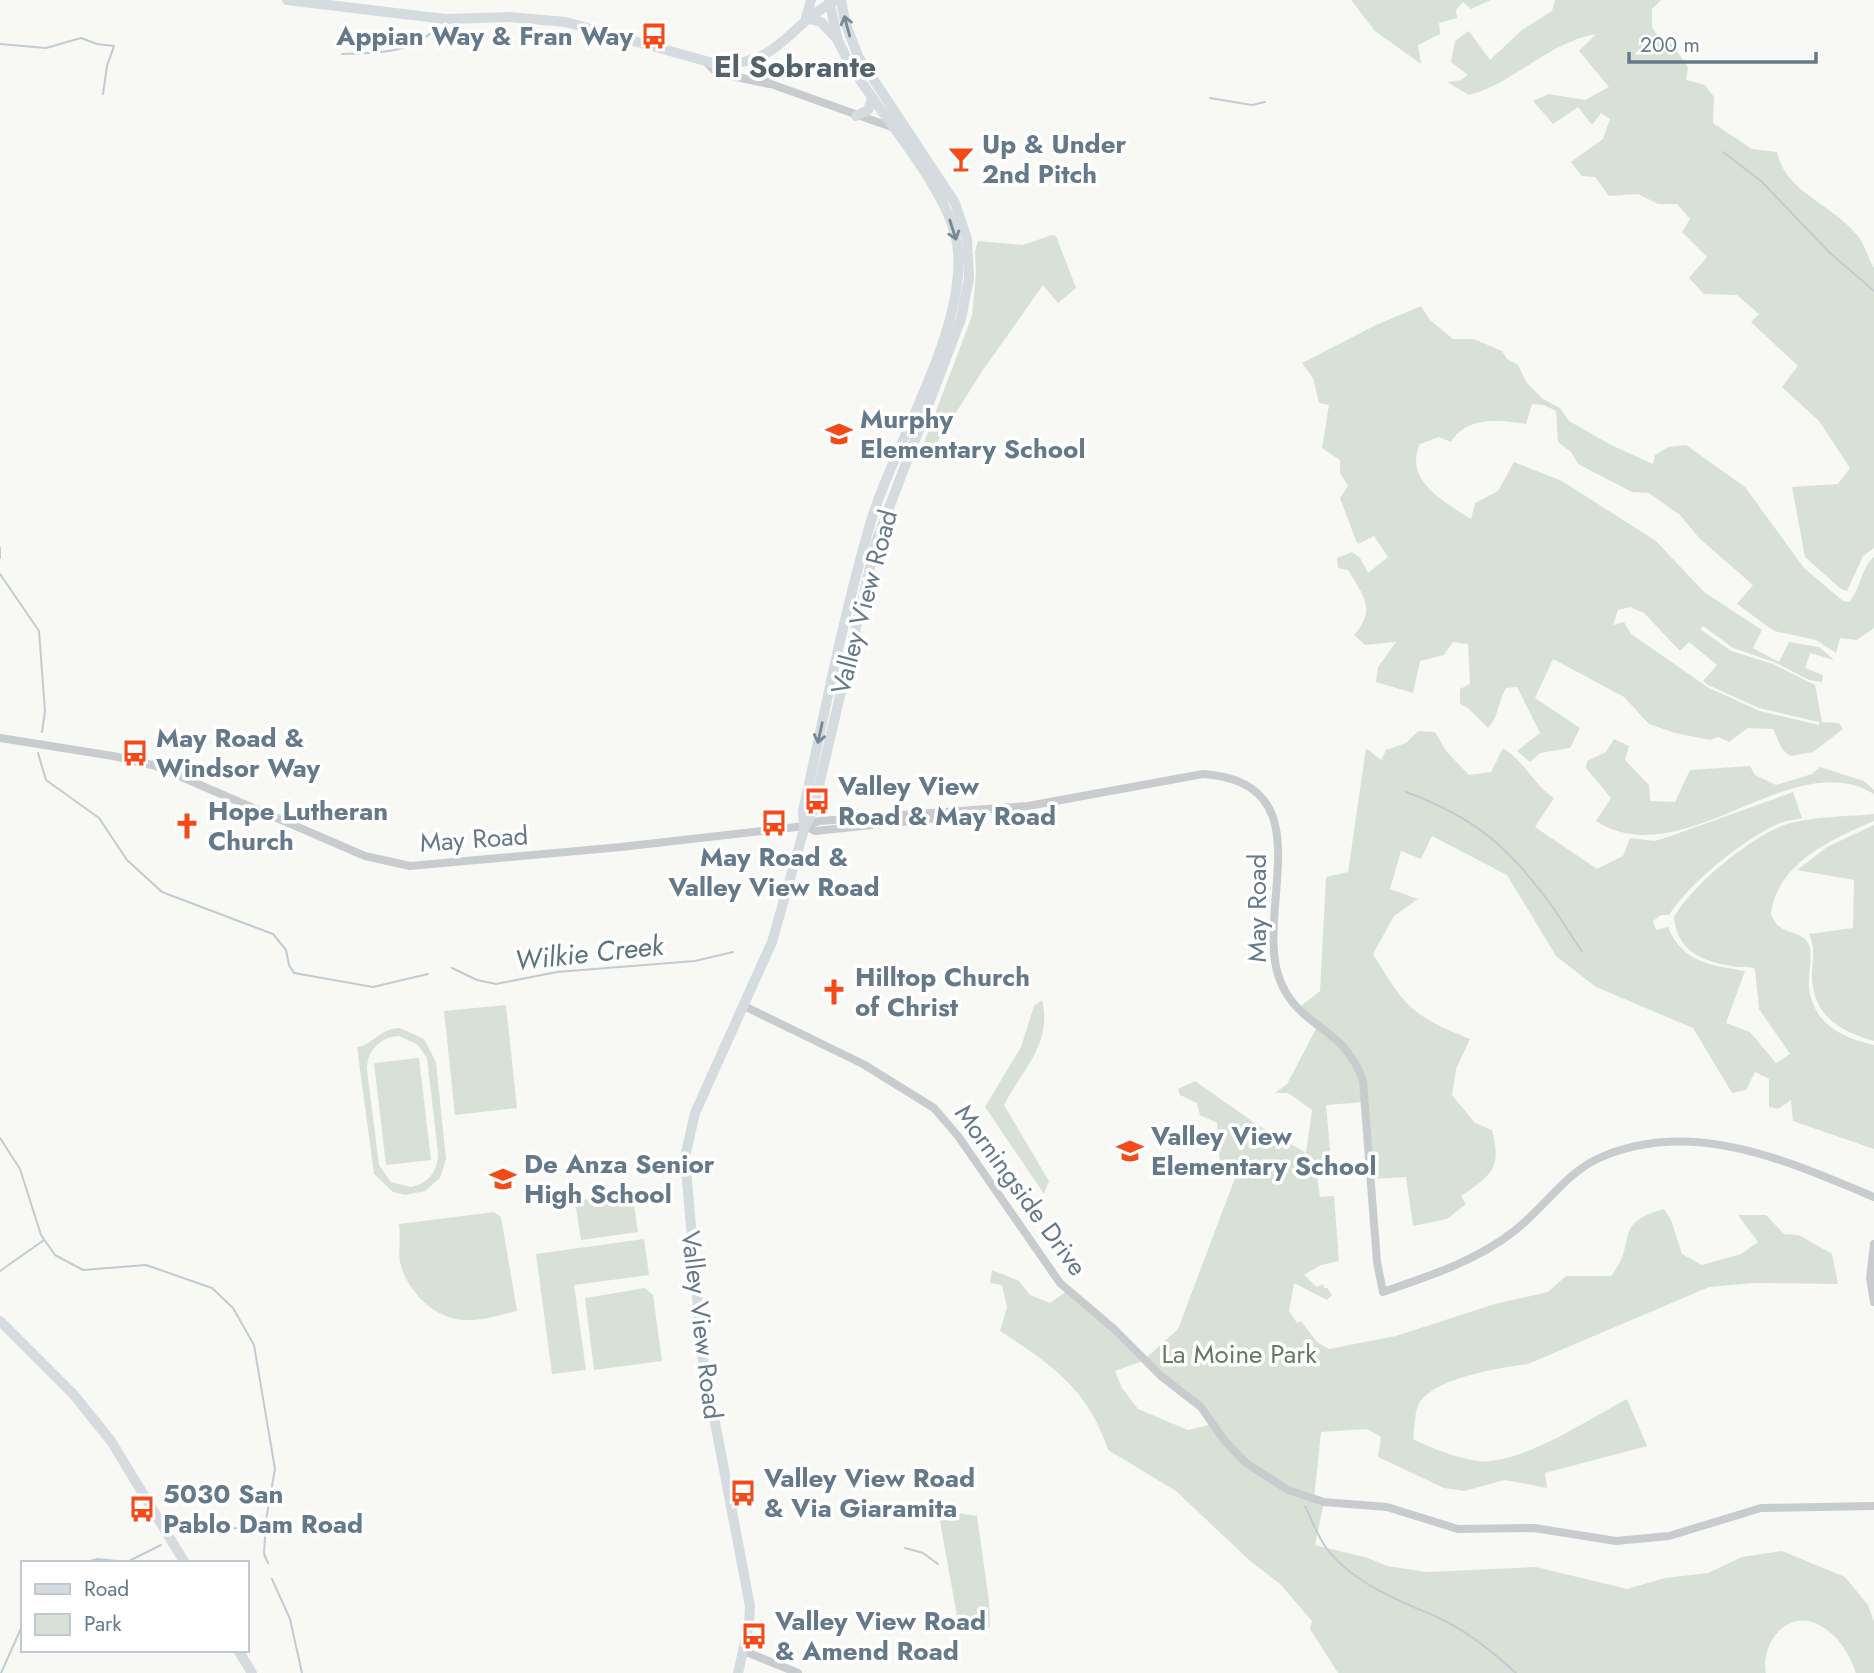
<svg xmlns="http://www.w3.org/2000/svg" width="1874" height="1673" font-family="Jost,sans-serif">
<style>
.green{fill:#d9e1d6;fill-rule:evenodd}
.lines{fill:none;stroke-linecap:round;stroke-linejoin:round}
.stream{stroke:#c1ccd2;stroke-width:2}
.minor{stroke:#c8cccf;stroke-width:8}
.major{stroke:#d6dbdf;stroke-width:10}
.oneway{stroke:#758896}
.labels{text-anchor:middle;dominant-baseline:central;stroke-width:7;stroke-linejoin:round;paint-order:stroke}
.poi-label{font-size:26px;font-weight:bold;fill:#647989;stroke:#fff;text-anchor:start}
.street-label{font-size:26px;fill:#647989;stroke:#fff}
.park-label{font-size:26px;fill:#657a60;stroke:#fff}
.water-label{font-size:28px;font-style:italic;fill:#5b747e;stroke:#fff}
.quarter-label{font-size:30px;font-weight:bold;fill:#53626d;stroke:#fff}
</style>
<rect width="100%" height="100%" fill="#f8f8f5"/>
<!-- green -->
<g class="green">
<path d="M1351,0h140l-20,9 -8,-7 -7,8 1,8 -18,5 1,11 -22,11 3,19 -46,-33z"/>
<path d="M1555,0h106l-9,9v18l10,15 10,2 16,23 -2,13 19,5 9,12 -1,26 39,26 25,3c8,40 55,52 79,82 8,8 12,24 18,34v280l-11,8 -16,35 -6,-2 -36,-32 -13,-70 46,-3 12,-16 -31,-47 -37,-34 16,-21 -47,-44 8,-8 -22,-19 -33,-1 -15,-16 18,-21 -25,-25 8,-13 -13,-15h-19l-20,-10 -29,2 -14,-19 -13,-1 -11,-14 32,-23 7,-20 -9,-6 -9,12 -14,-18 -25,17 -20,-23 16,-7 36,6 24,-13 -30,-36 17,-17c-47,8 -82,49 -127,61l-22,-13 14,-2 7,-5 -17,-13 4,-21 14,-10 21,29 33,-31 29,-18z"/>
<path d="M1052,235l4,1 20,52 -18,15 -15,-18 -60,85 -52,82 -9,-4 50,-132 4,-43 -1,-22 3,-10 45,4z"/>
<path d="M1421,306l9,14 23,19h21l28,12 5,8 11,6 9,18 16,16 17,9 9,13 42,24 42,19 2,-9 13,-8 18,-2 59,42 59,81 39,33 6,1c12,-13 12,-35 25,-45v71l-17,12 -17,-2 -4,15 -20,-13 -42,-9 -37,-27 16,-19 -54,-47 -19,-23 -31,-22 -17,-1 -54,-28 -7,-12 -13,-10 -2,-31 -12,-6 -12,-1 -6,20c-27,-4 -59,-8 -75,18l-12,-5 -19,7c-17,35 24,58 51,75l4,-16 23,-12 16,-29 48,19 94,60 48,51 58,38 -9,18 26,14 10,-20 30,5 15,13 -24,-7 -5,15 18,7 -1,7 -13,-2 -35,-18 -41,-14 -30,-22 -3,3 31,22 42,13 42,21 7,37 17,1 4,6 -30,23 -23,4 -8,-7 -9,-20 -25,-1 -19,14 -11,-5 -8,3 -35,-7 -26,-9 -25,-27 -71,-38 -18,39 45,30 -10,20 -30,5 -10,9 -13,-11 23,-18 -23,-46 -11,1c-8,14 -7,28 -18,40l-20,-20 -8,-4v-15l10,-5 -2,-40 -15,-2 -9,13 -24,6 -7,32 -37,-11 2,-15 18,-25 -31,3 -11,-10c23,-26 9,-40 -6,-65l-10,-2 -1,-10 15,-6 8,6 8,15 20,-16 -14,-21 -16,8 -2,-3 -16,-43 8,-12 -8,-13v-13l-18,-12 7,-43 -10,-2 -6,-25 -11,-15 74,-38zM1630,607l14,6 36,38 9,-9 28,23 -14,16 5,4 51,23 60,14v3l-59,-14 -51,-23 -78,-54 -7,-12 -11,3 5,-15z"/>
<path d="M1418,731l17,1 11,19 23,24 22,-3 12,-24c25,17 29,35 51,50l-19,29 62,42 26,-13 7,-18 24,3 14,-4 125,-45 9,26c-7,2 -15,2 -22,5 -35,15 -91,60 -111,92h-8l-8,6 3,9 12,-3c14,36 44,38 77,44l-19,52 24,9 26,31 14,-9 -31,-45 -4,-40c-6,-3 -9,-2 -16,-2 -32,-4 -62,-13 -65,-50 18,-32 77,-81 113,-93 27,-8 59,-7 87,-10v7c-42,18 -97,42 -103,93 2,4 5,11 9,13 11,8 26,5 30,21 2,12 -2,27 -1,39 4,37 33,51 65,58v104l-81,-28 -2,-21 -13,9 -9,-2v-28l-14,-7 -9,18 -14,3 -39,-65 -97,-41 -40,-31 -49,-81 -75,-39 -11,23 -20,-8 -11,38 28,10 -24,17 -21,38c33,54 38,61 97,85l-14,30 -4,26 23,28 17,7c10,38 0,45 -31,66l5,8 -19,15 -34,7 -7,-49 -35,2 -6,-77 -39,3 6,68 -15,2 3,22 14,-1 5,65 -18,4 -17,10 13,12 6,-3 1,4h3l5,7 -5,5 -33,-17 -5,28 8,12 4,-2 16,21 12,7 67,-13 99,-32 53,-12 18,-16h45c28,-34 -1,-52 53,-67l7,11 11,34 20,11 39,-11 17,-12 -20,-27h28l18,19 15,1 33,19 6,30 -84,-1 -45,4 -181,77c-26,3 -100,15 -110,42 -4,9 -3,23 -5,33 18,9 57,25 77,22 45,-5 97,-41 137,-62l20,47 -102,27 2,15 -42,-8 -41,11 -20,-3 -66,-31 3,-20 -14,-8 -46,3 -7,67 10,3 -9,43 53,13 19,8 40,6 109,-5 91,22 38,-11 43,-5 34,-16 40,-6 63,26 23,28 6,17v51h-18c-7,-20 -18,-38 -37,-48 -31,-17 -59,18 -53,48h-428l-28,-44 2,-8 -32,-37 -31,-24 -73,-69 -68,-41c-20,-61 -56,-85 -108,-119l7,-24 -5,-22 -12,-2 2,-13 27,11 11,14 20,8 17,-12 78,68 33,-30 57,-151 -8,-3 -7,-10 -3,-42 -17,-8 -3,-12 -17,-8 -2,-6 17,-8 61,43 50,29 6,-43 -24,-17h-13l12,-9 31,-59 -21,-16 23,-18 6,-114 22,-5 18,-124 15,12 5,-10 20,-7zM1145,1360l68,63v1l-25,6 -50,-21 -16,-21 -7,-17z"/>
<path d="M1614,739l15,7 -4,14 24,25 1,16 25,1 15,-32 60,-4 5,9 21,10 36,-11 8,-7 44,14 10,9v4c-81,-51 -191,83 -278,27l15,-23 -25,-30 1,-7 19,-9z"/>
<path d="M1874,825v216c-28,-8 -56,-21 -61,-54 -4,-19 5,-35 -4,-53l44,-6 1,-48 -57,-10 30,-23z"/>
<path d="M1042,1000c11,43 -20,70 -38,105l45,76 -5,13 -59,-87 36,-60 13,-41z"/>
<path d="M506,1005l11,103 -62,7 -11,-104z"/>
<path d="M400,1028l24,11 12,23 10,97 -6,19 -15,13 -20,4 -12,-3 -19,-18 -17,-127c16,-2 21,-18 43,-19zM399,1036l19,9 9,13 11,95c0,18 -9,30 -27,34l-20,-5 -12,-17 -12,-95c0,-20 13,-33 32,-34z"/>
<path d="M419,1058l12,102 -45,5 -12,-102z"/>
<path d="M632,1193l6,39 -57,8 -6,-39z"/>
<path d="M494,1212l7,5 16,94c-17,4 -35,10 -53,9 -30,-1 -58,-30 -64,-58 -2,-13 1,-25 -1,-38z"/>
<path d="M644,1239l5,36 -75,10 12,85 -34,4 -16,-120z"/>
<path d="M645,1288l8,7 9,66 -68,9 -9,-72z"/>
<path d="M938,1510l39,6 12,85 1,27 -33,-12z"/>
</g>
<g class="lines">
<!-- stream -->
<g class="stream">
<path d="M0,44l46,4 35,-10 16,6 17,2 -7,20 -4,28"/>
<path d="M342,54c35,-1 71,0 95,-27"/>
<path d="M1210,98l42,7 13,-3"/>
<path d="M1723,152l38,29 68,71 45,39"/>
<path d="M0,548v10"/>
<path d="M0,574l39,57 6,80 -3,21"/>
<path d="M38,753l8,27 53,38 28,42 35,32 111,42 13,16 3,15 5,8 79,14 55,-13"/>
<path d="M1406,792c66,24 101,53 143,110 12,16 21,33 33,49"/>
<path d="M452,968l25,12 19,4 61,-12 138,-11 38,-9"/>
<path d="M0,1138l20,31 21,66 14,20 28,15 63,-5 66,23 21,20 21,37 21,124 -9,51 -2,34 4,9"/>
<path d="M0,1271l44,-31"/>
<path d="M1305,1506c7,14 13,31 22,43 26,34 73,52 110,68 29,13 56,35 79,56"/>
<path d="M191,1530l46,-2 28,-9"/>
<path d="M905,1548l18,5 15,11"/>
<path d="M83,1563l14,-4 30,3 34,-17"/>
<path d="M272,1579l18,40 12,54"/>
<path d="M1,1673l22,-49"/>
</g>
<!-- minor -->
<g class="minor">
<path d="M756,60l8,20 7,4 126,45"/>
<path d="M707,63l10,10 52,11"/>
<path d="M0,738l113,18 43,10 209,90 45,10 211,-19 184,-21 14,-5 209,-15 175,-32c128,9 46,143 79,211 21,45 62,41 81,96l14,181 6,30c46,-16 91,-30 130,-60 29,-22 51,-57 84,-73 93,-43 191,2 277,38"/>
<path d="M805,826l10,5 144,-15 8,-4"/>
<path d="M744,1006l119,58 71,44 24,28 102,147 53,45 48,48 40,31 23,33 22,23 42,27 36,12 63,5 71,22 76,-1 82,13 53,-5 92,-28 113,-2"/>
<path d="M1874,1244l-4,34 4,24"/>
<path d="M744,1651l54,22"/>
</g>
<!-- major -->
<g class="major">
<path d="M287,0l158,19 64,-2 57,5 154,43c63,-3 65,-37 113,-63"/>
<path d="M806,18l15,4 15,16"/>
<path d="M806,18l5,-18"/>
<path d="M856,116l12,-6 4,-11"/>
<path d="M804,826l-1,-15c21,-94 39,-190 66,-283 23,-83 101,-201 88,-285 -9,-55 -78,-130 -108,-180l-11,-22 -9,-41"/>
<path d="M0,1321l74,74 37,46 74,122"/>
<path d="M238,1650l14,23"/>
<path d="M738,1673l11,-48 1,-19 -48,-252 -17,-197 10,-44 77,-171 33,-116 8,-15 63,-269 85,-223 8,-41 -2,-39 -12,-36 -97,-147 -13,-34 -4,-22"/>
</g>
</g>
<!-- one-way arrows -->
<defs><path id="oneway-shaft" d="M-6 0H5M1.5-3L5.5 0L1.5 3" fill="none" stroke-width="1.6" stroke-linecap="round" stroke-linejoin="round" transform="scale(1.75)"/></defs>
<g class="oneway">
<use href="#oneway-shaft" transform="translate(847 26) rotate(-105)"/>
<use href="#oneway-shaft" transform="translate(953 230) rotate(72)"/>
<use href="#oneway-shaft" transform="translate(820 733) rotate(102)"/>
</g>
<!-- icons -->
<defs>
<g id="bus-bare" transform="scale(2.1)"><path d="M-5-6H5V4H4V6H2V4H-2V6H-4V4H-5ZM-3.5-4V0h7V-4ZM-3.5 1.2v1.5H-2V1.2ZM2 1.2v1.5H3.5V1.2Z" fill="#f54a18" stroke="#fff" stroke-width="2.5" paint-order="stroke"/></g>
<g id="bar-bare" transform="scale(2.1)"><path d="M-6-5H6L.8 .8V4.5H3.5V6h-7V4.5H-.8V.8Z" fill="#f54a18" stroke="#fff" stroke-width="2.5" paint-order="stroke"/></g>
<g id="school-bare" transform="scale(2.1)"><path d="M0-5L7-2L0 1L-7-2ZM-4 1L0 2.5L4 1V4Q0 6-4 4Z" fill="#f54a18" stroke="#fff" stroke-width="2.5" paint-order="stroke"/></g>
<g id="church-bare" transform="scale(2.1)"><path d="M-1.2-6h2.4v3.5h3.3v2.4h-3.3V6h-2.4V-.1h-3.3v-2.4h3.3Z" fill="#f54a18" stroke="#fff" stroke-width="2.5" paint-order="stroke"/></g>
</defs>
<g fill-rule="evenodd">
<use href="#bus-bare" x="654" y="36"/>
<use href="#bar-bare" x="961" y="159"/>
<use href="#school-bare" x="839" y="434"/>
<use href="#bus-bare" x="135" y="753"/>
<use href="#bus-bare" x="817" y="801"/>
<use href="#bus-bare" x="774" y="823"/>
<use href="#church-bare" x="187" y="826"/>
<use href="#church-bare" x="834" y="992"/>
<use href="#school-bare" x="1130" y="1151"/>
<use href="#school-bare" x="503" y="1179"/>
<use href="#bus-bare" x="743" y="1493"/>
<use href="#bus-bare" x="142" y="1509"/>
<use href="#bus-bare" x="754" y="1636"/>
</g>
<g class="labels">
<!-- poi labels -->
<g class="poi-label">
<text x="633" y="36" text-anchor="end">Appian Way &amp; Fran Way</text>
<text x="982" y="144">Up &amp; Under<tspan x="982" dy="30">2nd Pitch</tspan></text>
<text x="860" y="419">Murphy<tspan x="860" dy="30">Elementary School</tspan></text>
<text x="156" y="738">May Road &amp;<tspan x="156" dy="30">Windsor Way</tspan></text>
<text x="838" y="786">Valley View<tspan x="838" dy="30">Road &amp; May Road</tspan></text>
<text x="208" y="811">Hope Lutheran<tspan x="208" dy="30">Church</tspan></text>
<text x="774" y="857" text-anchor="middle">May Road &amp;<tspan x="774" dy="30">Valley View Road</tspan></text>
<text x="855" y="977">Hilltop Church<tspan x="855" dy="30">of Christ</tspan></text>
<text x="1151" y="1136">Valley View<tspan x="1151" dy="30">Elementary School</tspan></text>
<text x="524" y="1164">De Anza Senior<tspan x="524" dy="30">High School</tspan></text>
<text x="764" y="1478">Valley View Road<tspan x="764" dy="30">&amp; Via Giaramita</tspan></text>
<text x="163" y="1494">5030 San<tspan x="163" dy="30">Pablo Dam Road</tspan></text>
<text x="775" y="1621">Valley View Road<tspan x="775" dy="30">&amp; Amend Road</tspan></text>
</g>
<!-- street labels -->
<g class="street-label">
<text transform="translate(864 602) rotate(-75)">Valley View Road</text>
<text transform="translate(474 839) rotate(-4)">May Road</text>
<text transform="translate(1257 908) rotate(-90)">May Road</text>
<text transform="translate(1021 1190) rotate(54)">Morningside Drive</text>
<text transform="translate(702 1325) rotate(83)">Valley View Road</text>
</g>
<!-- park labels -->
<g class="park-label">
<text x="1239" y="1354">La Moine Park</text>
</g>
<!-- water labels -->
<g class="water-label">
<text transform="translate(589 953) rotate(-6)">Wilkie Creek</text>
</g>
<!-- quarter labels -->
<g class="quarter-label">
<text x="795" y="66">El Sobrante</text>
</g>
</g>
<!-- legend -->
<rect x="21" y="1561" width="228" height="91" fill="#ffffff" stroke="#c1c9d0" stroke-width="2"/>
<rect x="35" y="1584" width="35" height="10" fill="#d6dbdf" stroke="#c1c9d0" stroke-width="2"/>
<text x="84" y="1596" font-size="21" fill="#647989">Road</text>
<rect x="35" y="1614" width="35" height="21" fill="#d9e1d6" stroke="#c1c9d0" stroke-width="2"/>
<text x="84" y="1631" font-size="21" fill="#647989">Park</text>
<!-- scale -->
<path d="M1629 52v10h187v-10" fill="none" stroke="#647989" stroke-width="3.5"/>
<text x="1640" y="52" font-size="21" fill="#647989" stroke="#ffffff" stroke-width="5" paint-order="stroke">200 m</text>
</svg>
